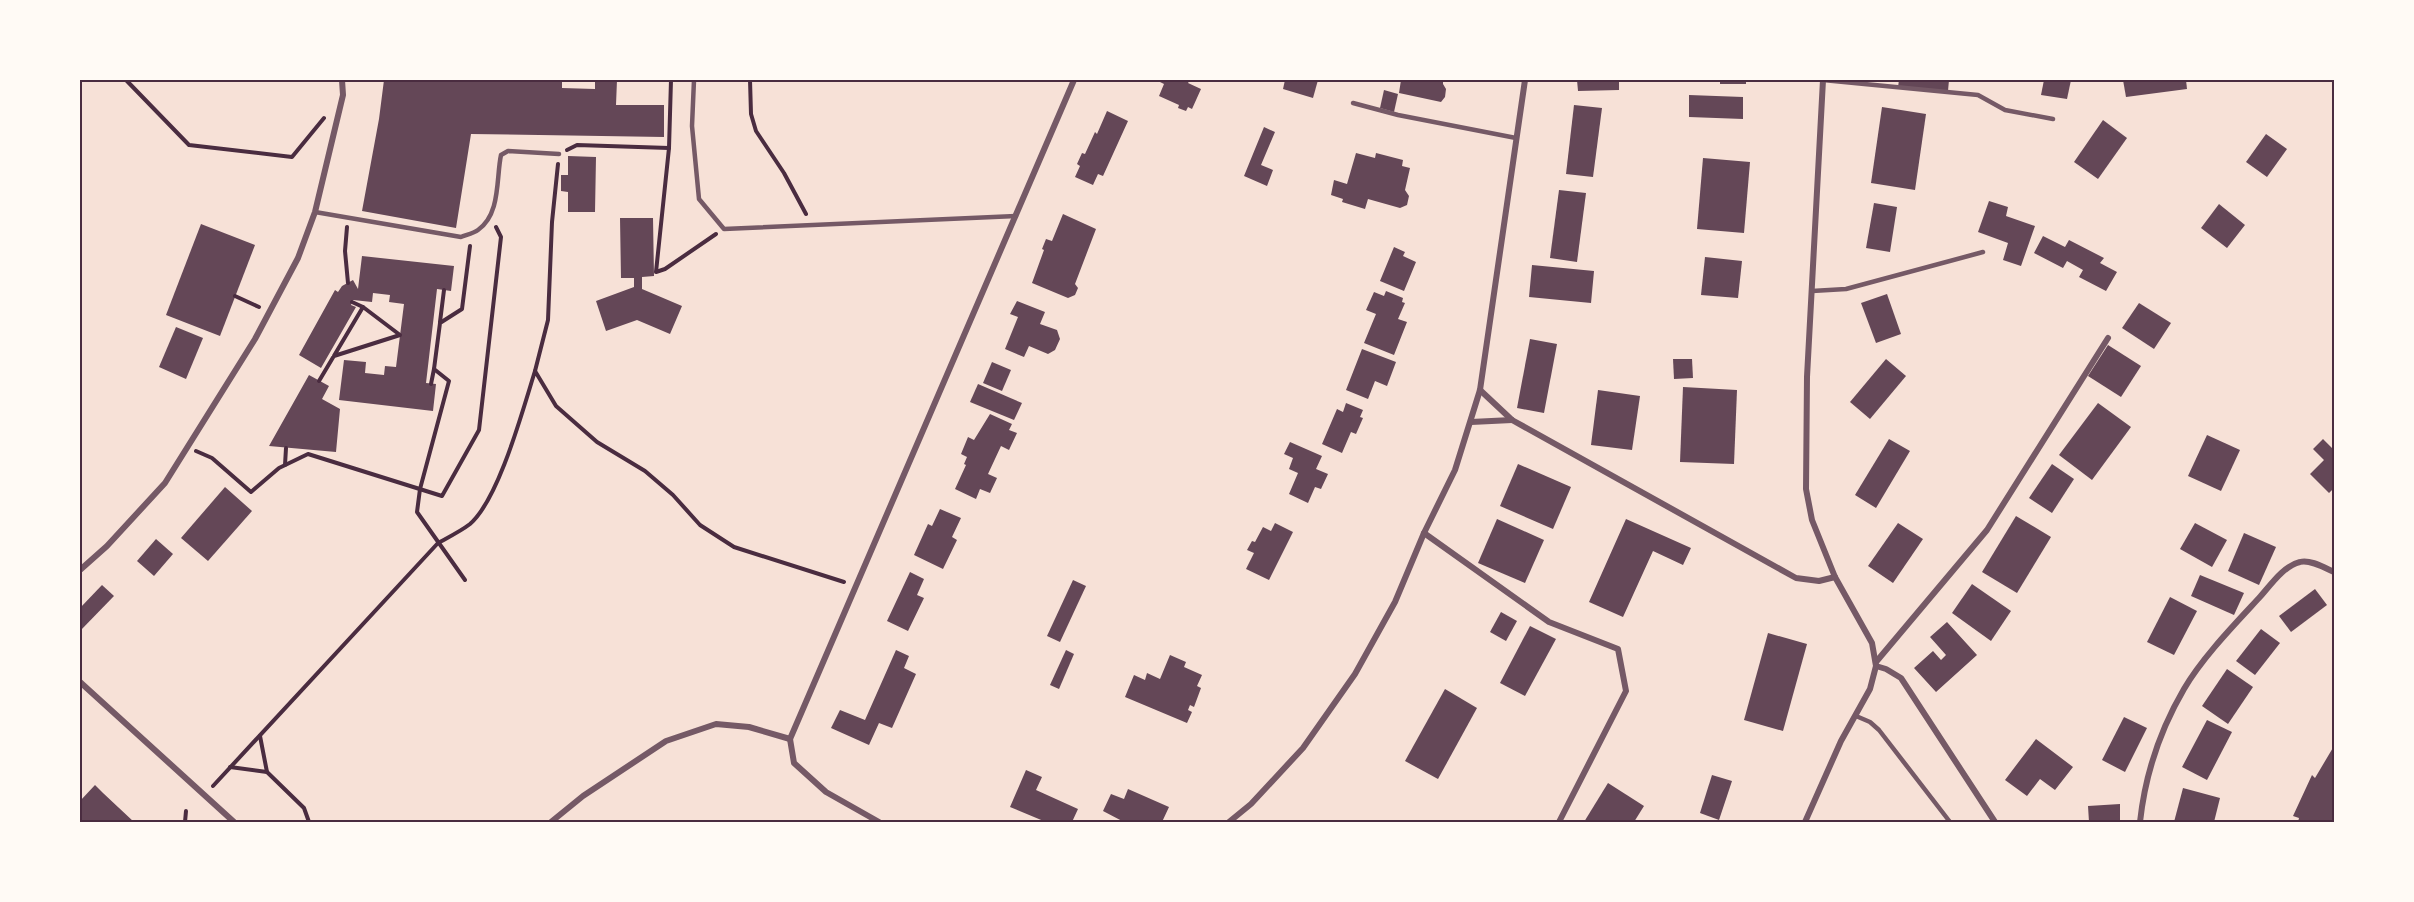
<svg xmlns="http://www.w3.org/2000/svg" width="2414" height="902" font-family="Figtree,sans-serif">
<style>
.building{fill:#644757}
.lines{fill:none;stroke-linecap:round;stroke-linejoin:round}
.path{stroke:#4a2c40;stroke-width:4}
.service{stroke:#755966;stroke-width:4.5}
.minor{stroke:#755966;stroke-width:6}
.neatline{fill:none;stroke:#4a2c40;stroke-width:2}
</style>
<rect width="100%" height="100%" fill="#f7e1d7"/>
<!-- building -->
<g class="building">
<path d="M384,80h178v8l33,1v-9h22l-1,25h48v32l-193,-3 -15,94 -94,-17 17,-92z"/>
<path d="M1156,80h34l-2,3 13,6 -9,20 -4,-2 -2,4 -8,-3 1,-3 -20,-9 5,-12z"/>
<path d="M1285,80h33l-5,18 -30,-9z"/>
<path d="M1401,80h42v4l3,5 -1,8 -4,5 -42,-9z"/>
<path d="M1577,80h42v10l-41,1z"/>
<rect x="1720" y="80" width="26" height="4"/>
<path d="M1899,80h50l-1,11 -50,-4z"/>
<path d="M2044,80h27l-4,19 -26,-4z"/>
<path d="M2123,80h63l1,9 -61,8z"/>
<path d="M1384,90l14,4 -4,18 -14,-4z"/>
<path d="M1689,95l54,2v22l-54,-2z"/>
<path d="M1574,105l28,3 -9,69 -27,-3z"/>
<path d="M1882,107l44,7 -11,76 -44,-7z"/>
<path d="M1107,111l21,10 -25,55 -5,-2 -5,11 -18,-8 5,-11 -3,-2 5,-11 3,1 10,-22 2,2z"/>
<path d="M2103,120l24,18 -29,41 -24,-17z"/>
<path d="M1264,127l11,5 -14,33 12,5 -6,16 -23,-10z"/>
<path d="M2266,134l21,15 -20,28 -21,-15z"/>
<path d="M1356,153l19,5 1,-5 27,7 -1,6 8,2 -5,22 4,6 -2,9 -7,3 -32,-9 -3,10 -23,-7 1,-3 -12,-4 3,-15 13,4z"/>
<path d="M568,156l28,1 -1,55h-27v-20l-7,-1v-16h7z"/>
<path d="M1703,158l47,4 -6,71 -47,-4z"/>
<path d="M1559,190l27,3 -9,69 -27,-4z"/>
<path d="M1989,201l19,6 -2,9 29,10 -14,40 -18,-6 5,-17 -30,-11z"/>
<path d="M1874,203l23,4 -7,45 -24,-4z"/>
<path d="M2219,204l26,21 -18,23 -26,-20z"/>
<path d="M1063,214l33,15 -21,55 3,4 -3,7 -7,3 -36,-15 12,-33 -2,-1 4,-10 6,2z"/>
<path d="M620,218h33l1,58 -12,1v12l40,17 -12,28 -33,-14 -31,11 -10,-30 38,-14v-9h-13z"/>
<path d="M201,224l54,21 -35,91 -54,-21z"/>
<path d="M2043,236l22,11 4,-7 35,18 -4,5 17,9 -11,19 -27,-14 4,-7 -16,-9 -4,7 -29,-15z"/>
<path d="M1394,247l11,5 -2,4 13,6 -12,29 -24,-10z"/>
<path d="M362,256l92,10 -3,25 -14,-2 -11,94 10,1 -3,27 -94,-11 5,-40 22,2 -1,11 19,2 1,-9 11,1 8,-63 -15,-2 1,-7 -17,-2 -1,9 -19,-2 -2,5 5,2 -35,61 -22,-13 36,-65 3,2 4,-6 11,-6 5,9z"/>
<path d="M1705,257l37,4 -4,37 -37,-3z"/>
<path d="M1532,265l62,6 -3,32 -62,-6z"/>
<path d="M1386,291l17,7 -1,4 3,1 -7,16 9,3 -13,33 -30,-12 12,-29 -10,-4 8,-18 10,4z"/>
<path d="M1887,294l14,40 -25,9 -15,-40z"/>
<path d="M1017,301l28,11 -5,12 17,6 3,9 -5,11 -7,4 -19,-8 -5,11 -19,-8 13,-32 -8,-3z"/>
<path d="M2139,303l32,20 -17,26 -32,-21z"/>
<path d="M176,327l27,11 -17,41 -27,-12z"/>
<path d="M1530,339l27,5 -13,69 -27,-5z"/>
<path d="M2108,345l33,21 -20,31 -33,-21z"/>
<path d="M1362,349l34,13 -9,24 -12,-5 -7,18 -22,-9z"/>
<path d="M1673,359h19l1,19 -19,1z"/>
<path d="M1886,359l20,17 -36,43 -20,-17z"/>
<path d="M992,362l19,8 -9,21 -19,-8z"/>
<path d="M309,375l20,11 -7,13 18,10 -4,43 -67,-6z"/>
<path d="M978,384l44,19 -8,17 -44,-18z"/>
<path d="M1683,387l54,3 -3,74 -54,-2z"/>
<path d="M1598,390l42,6 -8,54 -41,-5z"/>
<path d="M1346,403l17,7 -3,7 3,1 -7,16 -5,-2 -9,21 -20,-9 15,-35 6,3z"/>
<path d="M2098,403l33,24 -39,53 -33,-25z"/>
<path d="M990,414l22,10 -3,6 8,3 -8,17 -8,-4 -13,28 9,4 -7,15 -10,-4 -4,10 -21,-10 11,-24 -2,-1 3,-7 -6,-3 7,-17 6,3z"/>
<path d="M2207,435l33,15 -19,41 -33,-15z"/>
<path d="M1889,439l21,12 -34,57 -21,-13z"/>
<path d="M2323,439l11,11v38l-5,5 -19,-19 14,-14 -11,-11z"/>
<path d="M1290,442l32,14 -6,13 12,5 -7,15 -6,-2 -7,16 -19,-9 9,-21 -9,-4 4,-11 -9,-4z"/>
<path d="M1518,464l53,23 -18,42 -53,-23z"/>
<path d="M2052,464l22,15 -22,34 -23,-15z"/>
<path d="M225,487l27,24 -44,50 -27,-23z"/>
<path d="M940,509l21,9 -9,19 5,3 -14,29 -29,-14 14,-31 4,2z"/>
<path d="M2016,516l35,21 -34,56 -35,-21z"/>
<path d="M1497,519l47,21 -19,43 -47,-20z"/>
<path d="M1626,519l65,29 -8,17 -30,-14 -30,66 -34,-15z"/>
<path d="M1275,523l18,9 -24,48 -23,-11 8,-16 -7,-3 5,-9 3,1 8,-15 8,4z"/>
<path d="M1898,523l25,16 -30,44 -25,-17z"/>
<path d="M2195,523l32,17 -15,27 -32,-18z"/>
<path d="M2244,533l32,14 -17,38 -31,-14z"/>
<path d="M156,539l17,15 -19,22 -17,-15z"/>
<path d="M910,572l14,7 -7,16 7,3 -16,33 -21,-10z"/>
<path d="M2200,575l44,18 -10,22 -43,-19z"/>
<path d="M1073,580l13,6 -26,56 -13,-6z"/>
<path d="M1972,584l39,27 -20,30 -39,-28z"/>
<path d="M102,585l12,11 -34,35v-23z"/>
<path d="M2315,589l12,16 -36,27 -12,-16z"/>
<path d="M2170,597l27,14 -23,44 -27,-13z"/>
<path d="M1501,612l16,9 -11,20 -16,-9z"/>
<path d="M1947,622l30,33 -41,37 -22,-24 19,-17 8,9 5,-5 -16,-18z"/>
<path d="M1530,626l26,13 -31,57 -25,-13z"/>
<path d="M2261,629l19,14 -25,32 -19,-14z"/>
<path d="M1768,633l39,11 -24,87 -39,-11z"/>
<path d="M896,650l13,6 -5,12 12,6 -24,54 -13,-5 -10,22 -38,-17 9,-18 25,10z"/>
<path d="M1066,650l8,4 -15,35 -9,-4z"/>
<path d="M1170,655l16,7 -2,5 18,8 -5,11 4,2 -7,19 -4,-2 -2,5 4,2 -5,11 -62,-26 9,-22 11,5 2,-7 13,6z"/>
<path d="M2227,669l26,18 -25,37 -26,-18z"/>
<path d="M1445,689l32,19 -39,71 -33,-18z"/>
<path d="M2124,717l23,11 -22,44 -23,-12z"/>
<path d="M2207,720l25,12 -25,48 -25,-13z"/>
<path d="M2036,739l37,28 -18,23 -15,-11 -13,17 -22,-16z"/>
<path d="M2334,746v76h-36l1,-4 -6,-2 19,-41 3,3z"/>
<path d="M1026,770l16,7 -6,13 42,19 -6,13h-26l-36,-15z"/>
<path d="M1712,775l20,6 -13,39 -19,-7z"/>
<path d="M1608,783l36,23 -10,16h-50z"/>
<path d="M95,785l8,8 31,29h-54v-21z"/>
<path d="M2183,788l37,10 -6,24h-40z"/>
<path d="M1128,789l41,18 -7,15h-38l-21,-11 8,-17 13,5z"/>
<path d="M2120,804v16l-31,2 -1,-16z"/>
</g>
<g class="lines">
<!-- path -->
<g class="path">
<path d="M126,80l63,65 103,12 32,-39"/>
<path d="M671,80l-2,68 -13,124 9,-3 51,-35"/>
<path d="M750,80l1,34 5,17 28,42 22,41"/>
<path d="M567,150l10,-5 92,3"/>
<path d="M347,227l-2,24 3,32"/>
<path d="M235,296l24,11"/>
<path d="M352,302l11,5"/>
<path d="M440,322l4,-32"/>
<path d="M535,371l13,-51 4,-98 6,-58"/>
<path d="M319,381l44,-74 37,28 -66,21"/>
<path d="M431,384l3,-15"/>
<path d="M196,451l16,7 39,34 28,-24 29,-14 134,42 37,-66 22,-193 -5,-10"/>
<path d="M285,465l1,-17"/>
<path d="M465,580l-48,-68 3,-23 29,-108 -15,-12 6,-46 22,-14 8,-63"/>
<path d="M260,736l7,36 37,36 5,14"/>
<path d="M230,767l37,5"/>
<path d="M213,786l225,-243c11,-6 23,-12 32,-19 29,-25 53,-115 65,-153l21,35 41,36 48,29 28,24 27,30 34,22 110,35"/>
<path d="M185,822l1,-11"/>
</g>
<!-- service -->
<g class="service">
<path d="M694,80l-2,46 7,73 25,30 292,-13"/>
<path d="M1823,80l155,15 27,15 48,9"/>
<path d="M1353,103l45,12 118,23"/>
<path d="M315,212l146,25c5,-2 13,-4 17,-7 23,-16 18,-52 23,-75l7,-4 51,3"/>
<path d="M1812,291l34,-2 137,-37"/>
<path d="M1856,716l14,6 9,8 71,92"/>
</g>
<!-- minor -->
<g class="minor">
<path d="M1480,390l32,30 284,158 23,3 16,-4"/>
<path d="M1471,422l41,-2"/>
<path d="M1424,533l125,89 69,27 8,42 -67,131"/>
<path d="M80,570l27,-24 58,-63 90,-144 43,-81 17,-46 28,-117 -1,-15"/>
<path d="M1876,662l111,-132 121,-192"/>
<path d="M1876,666l10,3 15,9 94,144"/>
<path d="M80,682l154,140"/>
<path d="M790,739l284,-659"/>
<path d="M790,739l4,24 32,29 53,30"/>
<path d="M551,822l32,-26 83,-55 50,-17 33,3 41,12"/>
<path d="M1229,822l22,-18 52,-56 52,-74 40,-72 29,-69 31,-63 25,-80 45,-310"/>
<path d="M1805,822l36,-81 29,-52 6,-23 -4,-23 -37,-66 -23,-57 -6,-31 1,-112 16,-297"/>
<path d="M2140,822c5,-46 20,-92 44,-133 18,-31 50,-64 75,-91 11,-12 24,-32 41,-36 10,-3 25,6 34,10"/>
</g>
</g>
<!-- border -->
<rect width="2414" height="902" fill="none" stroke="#fffaf5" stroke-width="162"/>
<rect x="81" y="81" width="2252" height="740" class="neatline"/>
</svg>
